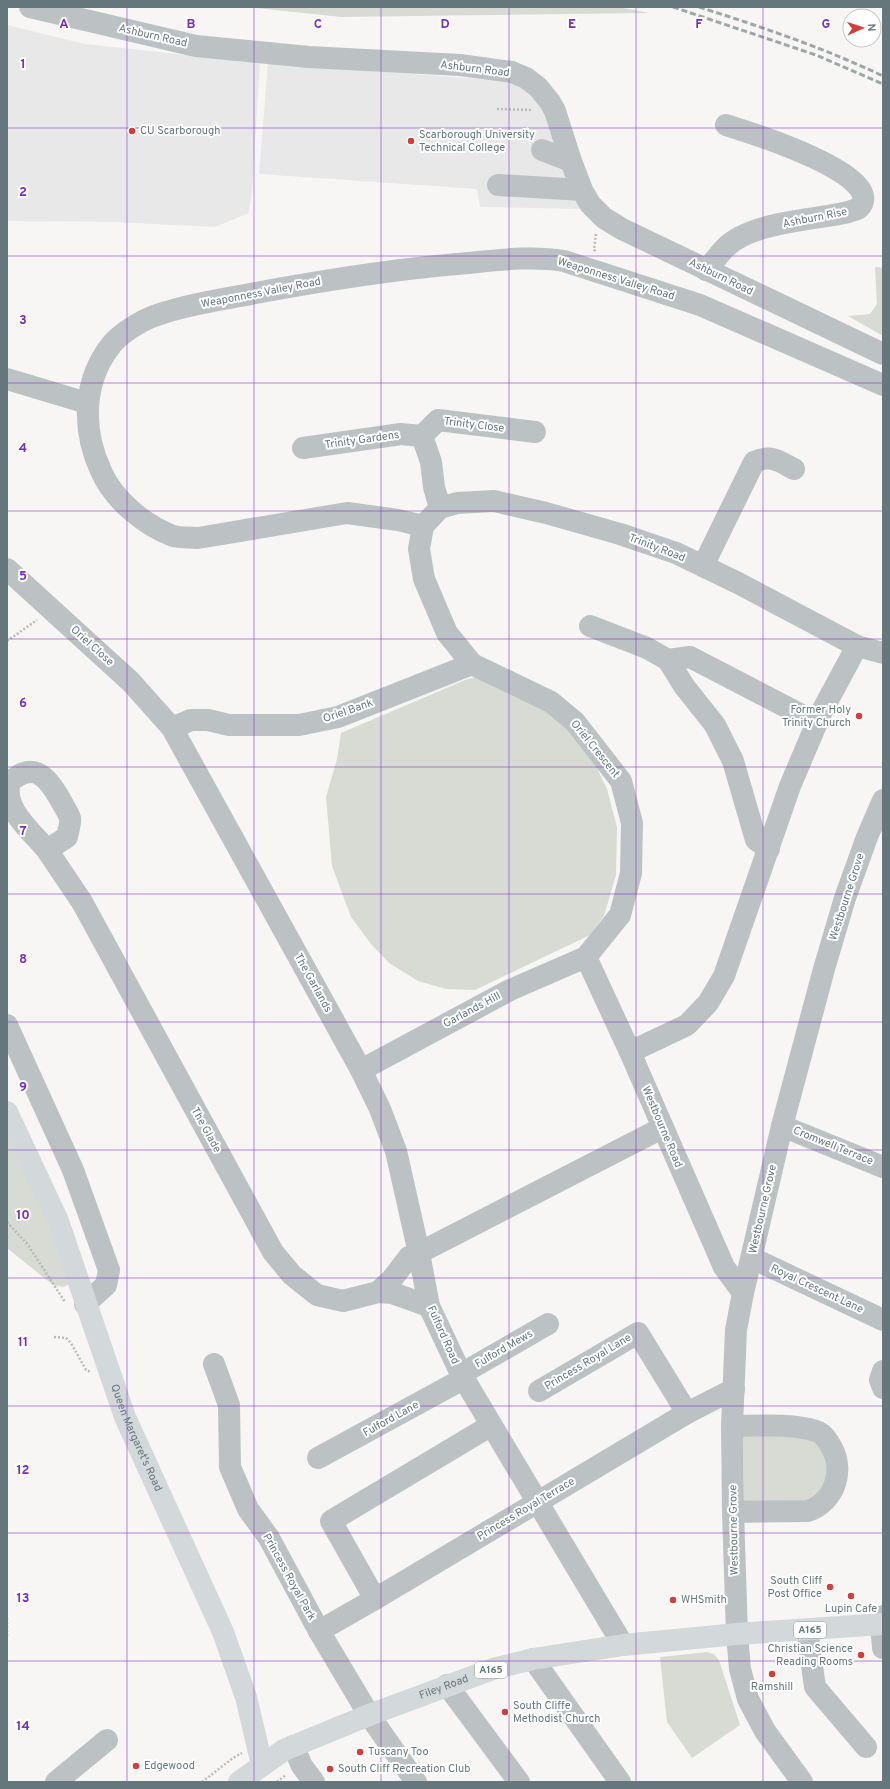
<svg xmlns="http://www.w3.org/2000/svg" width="890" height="1789" font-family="Overpass,sans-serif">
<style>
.built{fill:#e8e8e8}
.green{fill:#d8dbd4}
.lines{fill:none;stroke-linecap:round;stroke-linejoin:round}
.path{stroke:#b7bbbc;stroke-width:2.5;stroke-dasharray:2 2;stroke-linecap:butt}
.minor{stroke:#bcc2c4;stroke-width:22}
.major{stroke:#d3d9da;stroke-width:22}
.highway{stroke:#d3d9da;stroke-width:22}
.rail{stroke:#9da6a8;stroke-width:3;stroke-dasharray:6 3;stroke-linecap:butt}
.grid{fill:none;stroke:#7b2cbf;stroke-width:1;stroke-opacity:0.55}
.poi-dot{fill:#d03f3b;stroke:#fff;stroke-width:1.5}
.labels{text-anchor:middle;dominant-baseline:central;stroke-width:4;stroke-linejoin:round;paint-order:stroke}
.shield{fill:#fff;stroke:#93a0a3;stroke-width:1}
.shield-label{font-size:10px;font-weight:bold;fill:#65777c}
.street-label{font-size:11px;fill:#65777c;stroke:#fff}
.poi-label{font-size:11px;fill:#65777c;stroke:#fff;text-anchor:start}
.grid-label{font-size:13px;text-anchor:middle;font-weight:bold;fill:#7b2cbf;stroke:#fff;stroke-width:4;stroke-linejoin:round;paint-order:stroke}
</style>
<rect width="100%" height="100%" fill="#f7f6f4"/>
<!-- built -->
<g class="built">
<path d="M7,25l78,19 175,19 -8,127 -3,23 -34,14 -102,-5 -106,-1z"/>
<path d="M268,63l237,18 14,5 20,14 46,109 -105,-2 -3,-18 -218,-15z"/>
</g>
<!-- green -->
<g class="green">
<path d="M247,7h371l32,6 -309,4z"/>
<path d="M875,267l8,1v68l-35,-20 22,-2 7,-10z"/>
<path d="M475,677l72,30 42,44 18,38 10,38 -1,48 -12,41 -14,19 -115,55 -29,-1 -28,-8 -29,-18 -18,-19 -20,-27 -19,-51 -6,-69 11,-38 4,-26 124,-53z"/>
<path d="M7,1130l29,63 33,88v3l-5,3 -11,-2 -46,-37z"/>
<path d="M743,1431l65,3 23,26 -10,40 -77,7z"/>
<path d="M707,1652l7,2 5,6 21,65 -48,33 -25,-36 -7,-65z"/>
</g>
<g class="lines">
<!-- path -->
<g class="path">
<path d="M497,109l36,1"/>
<path d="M596,234l-2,16 2,1"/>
<path d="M7,641l30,-21"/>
<path d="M7,1222l21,23 37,57"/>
<path d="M54,1337l12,1 5,5 15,27 5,2"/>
<path d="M7,1618v20"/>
<path d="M202,1782l31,-24 9,-5"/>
<path d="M277,1782l9,-7"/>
</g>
<!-- minor -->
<g class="minor">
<path d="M30,7l166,39 113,11 151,8 52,7 14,6 12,9 12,15 5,9 16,50 11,29 8,14 14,14 18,11 261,125"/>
<path d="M542,150l29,11"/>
<path d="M498,185l84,5"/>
<path d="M706,270c7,-7 13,-16 20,-23 22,-21 66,-25 94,-30 12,-2 28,-3 39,-9 31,-33 -117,-78 -133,-83"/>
<path d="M7,379l80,24"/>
<path d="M303,448l98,-14 21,2"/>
<path d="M440,508l-6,-21 -3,-25 -9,-26 16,-16 97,12"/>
<path d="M423,526l-25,-6 -51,-7 -149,25c-8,-1 -18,0 -25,-2 -29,-11 -60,-37 -72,-65 -19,-41 -19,-90 11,-127 9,-11 29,-23 42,-28 35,-12 71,-17 107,-24 65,-12 129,-22 195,-28 36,-3 72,-9 108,-3l136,44 183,80"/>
<path d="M423,526l17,-18 17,-5 37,-2 52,12 74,21 56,19 62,30 119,63 26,7"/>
<path d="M703,566l51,-104c17,-8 25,-1 40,7"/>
<path d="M7,569l124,113 41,46 189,342 19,39 16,42 23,102 -10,4 -17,22 -14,13 -35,9 -26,-6 -25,-20 -19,-23 -191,-350 -35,-52 20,-13c1,-6 4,-13 3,-19 -2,-6 -7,-13 -10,-19 -12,-21 -26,-39 -50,-17 -8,26 21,49 37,68"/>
<path d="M590,626l57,22 21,12 16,26 31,39 18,36 23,79 13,9"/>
<path d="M668,660l22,-3 127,66"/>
<path d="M172,728l19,-8h17l21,5h70l39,-8 134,-53"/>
<path d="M586,957l44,95 94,215 19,26"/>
<path d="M7,1025l66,145 36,100 -3,15 -21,19"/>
<path d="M630,1052l57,-27 21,-22 16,-27 66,-190 31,-73 36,-67"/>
<path d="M361,1070l149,-80 76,-33 34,-42 11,-42 1,-50 -11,-42 -46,-59 -24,-20 -79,-38 -25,-31 -23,-54 -5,-30 4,-23"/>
<path d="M782,1126l101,41"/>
<path d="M752,1258l131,62"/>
<path d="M378,1292l14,1 37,13"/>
<path d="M214,1364l15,41 1,62 18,42 21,29 50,93 50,84 47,67"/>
<path d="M883,1371l-3,9 3,8"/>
<path d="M461,1374l87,-50"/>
<path d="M539,1391l99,-58 49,80"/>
<path d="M732,1426c27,0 58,-3 84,5 5,1 10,7 13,12 17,25 7,58 -21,68l-75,1"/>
<path d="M318,1458l145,-79"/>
<path d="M375,1599l-44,-78 159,-95"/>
<path d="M883,1616l-2,8 2,24"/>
<path d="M807,1630l8,57 51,60"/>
<path d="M319,1631l56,-32 312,-186 47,-24"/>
<path d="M623,1645l-162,-271 -32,-68 -10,-53 243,-125"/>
<path d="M533,1659l87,123"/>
<path d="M447,1685l72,97"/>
<path d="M293,1746l9,20 12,16"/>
<path d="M56,1782l51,-42"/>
<path d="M802,1782l-37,-51 -17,-32 -8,-30 -3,-35 -4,-122 -1,-86 4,-96 7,-37 39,-167 42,-157 21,-71 22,-61 16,-37"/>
</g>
<!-- major -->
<path class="major" id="s1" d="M7,1112l51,109 67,196 98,215 23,65 16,68"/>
<!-- highway -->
<path class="highway" id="s2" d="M239,1782l45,-32 85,-35 124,-46 40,-10 90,-14 114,-11 146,-10"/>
<!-- rail -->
<g class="rail">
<path d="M673,7l143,48 67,29"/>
<path d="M699,7c63,20 125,41 184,69"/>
</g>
</g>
<!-- grid -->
<path class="grid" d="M127,7v1775M254,7v1775M381,7v1775M509,7v1775M636,7v1775M763,7v1775M7,128h876M7,256h876M7,383h876M7,511h876M7,639h876M7,767h876M7,894h876M7,1022h876M7,1150h876M7,1278h876M7,1406h876M7,1533h876M7,1661h876"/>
<!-- markers -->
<g class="poi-dot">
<circle cx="132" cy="131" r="4"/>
<circle cx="411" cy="141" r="4"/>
<circle cx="859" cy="716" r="4"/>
<circle cx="830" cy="1587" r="4"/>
<circle cx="851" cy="1596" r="4"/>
<circle cx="673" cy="1600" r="4"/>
<circle cx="861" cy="1655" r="4"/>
<circle cx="772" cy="1674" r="4"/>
<circle cx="505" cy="1712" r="4"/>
<circle cx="360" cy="1752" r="4"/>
<circle cx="136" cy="1766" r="4"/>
<circle cx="330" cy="1769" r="4"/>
</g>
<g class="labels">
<!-- shield labels -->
<g class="shield">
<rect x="794" y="1622" width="32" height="16" rx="3"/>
<rect x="475" y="1662" width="32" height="16" rx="3"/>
</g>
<g class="shield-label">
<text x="810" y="1630">A165</text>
<text x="491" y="1670">A165</text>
</g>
<!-- street labels -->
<g class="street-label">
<text transform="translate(153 36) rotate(13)">Ashburn Road</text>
<text transform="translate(475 69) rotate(7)">Ashburn Road</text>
<text transform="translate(815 218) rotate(-11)">Ashburn Rise</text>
<text transform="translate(721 277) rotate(26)">Ashburn Road</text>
<text transform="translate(616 279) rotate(17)">Weaponness Valley Road</text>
<text transform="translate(261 293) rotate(-11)">Weaponness Valley Road</text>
<text transform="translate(474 425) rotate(7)">Trinity Close</text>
<text transform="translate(362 440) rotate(-8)">Trinity Gardens</text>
<text transform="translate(657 548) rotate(21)">Trinity Road</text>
<text transform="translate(92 646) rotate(42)">Oriel Close</text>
<text transform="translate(348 711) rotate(-19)">Oriel Bank</text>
<text transform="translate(595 749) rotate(51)">Oriel Crescent</text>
<text transform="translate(847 897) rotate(-72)">Westbourne Grove</text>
<text transform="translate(313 983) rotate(61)">The Garlands</text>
<text transform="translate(472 1010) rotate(-28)">Garlands Hill</text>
<text transform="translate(662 1127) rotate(67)">Westbourne Road</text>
<text transform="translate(206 1130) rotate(61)">The Glade</text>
<text transform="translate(833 1146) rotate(22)">Cromwell Terrace</text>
<text transform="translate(763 1209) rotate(-77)">Westbourne Grove</text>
<text transform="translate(817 1289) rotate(25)">Royal Crescent Lane</text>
<text transform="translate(443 1335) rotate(66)">Fulford Road</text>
<text transform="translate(504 1349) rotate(-30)">Fulford Mews</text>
<text transform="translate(588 1362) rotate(-31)">Princess Royal Lane</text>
<text transform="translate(391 1419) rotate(-29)">Fulford Lane</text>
<text stroke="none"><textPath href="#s1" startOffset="351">Queen Margaret's Road</textPath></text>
<text transform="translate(526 1509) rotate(-31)">Princess Royal Terrace</text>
<text transform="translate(734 1530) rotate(-91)">Westbourne Grove</text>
<text transform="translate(289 1577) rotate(61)">Princess Royal Park</text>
<text stroke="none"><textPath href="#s2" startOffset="227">Filey Road</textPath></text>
</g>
<!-- poi labels -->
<g class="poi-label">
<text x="140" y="131">CU Scarborough</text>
<text x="419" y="135">Scarborough University<tspan x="419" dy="13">Technical College</tspan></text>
<text x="851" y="710" text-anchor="end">Former Holy<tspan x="851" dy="13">Trinity Church</tspan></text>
<text x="822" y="1581" text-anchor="end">South Cliff<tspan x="822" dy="13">Post Office</tspan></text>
<text x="681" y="1600">WHSmith</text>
<text x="851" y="1609" text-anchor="middle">Lupin Cafe</text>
<text x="853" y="1649" text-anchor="end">Christian Science<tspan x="853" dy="13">Reading Rooms</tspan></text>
<text x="772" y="1687" text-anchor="middle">Ramshill</text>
<text x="513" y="1706">South Cliffe<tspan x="513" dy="13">Methodist Church</tspan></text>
<text x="368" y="1752">Tuscany Too</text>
<text x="144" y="1766">Edgewood</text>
<text x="338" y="1769">South Cliff Recreation Club</text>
</g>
</g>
<g class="grid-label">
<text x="64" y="28">A</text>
<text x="191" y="28">B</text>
<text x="318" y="28">C</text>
<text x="445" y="28">D</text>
<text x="572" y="28">E</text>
<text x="699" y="28">F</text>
<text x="826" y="28">G</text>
<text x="23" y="68">1</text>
<text x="23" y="196">2</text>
<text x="23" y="324">3</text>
<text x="23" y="452">4</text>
<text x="23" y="580">5</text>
<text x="23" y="707">6</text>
<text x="23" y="835">7</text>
<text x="23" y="963">8</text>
<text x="23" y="1091">9</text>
<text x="23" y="1219">10</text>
<text x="23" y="1346">11</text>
<text x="23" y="1474">12</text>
<text x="23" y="1602">13</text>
<text x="23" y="1730">14</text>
</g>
<!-- border -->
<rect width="890" height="1789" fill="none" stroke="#65777c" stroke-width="16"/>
<!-- north arrow -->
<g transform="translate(862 28) rotate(87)"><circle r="19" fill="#ffffff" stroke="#c1c9cb"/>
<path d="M0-3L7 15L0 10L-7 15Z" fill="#d03f3b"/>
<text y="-6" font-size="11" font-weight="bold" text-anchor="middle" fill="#65777c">N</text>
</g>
</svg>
